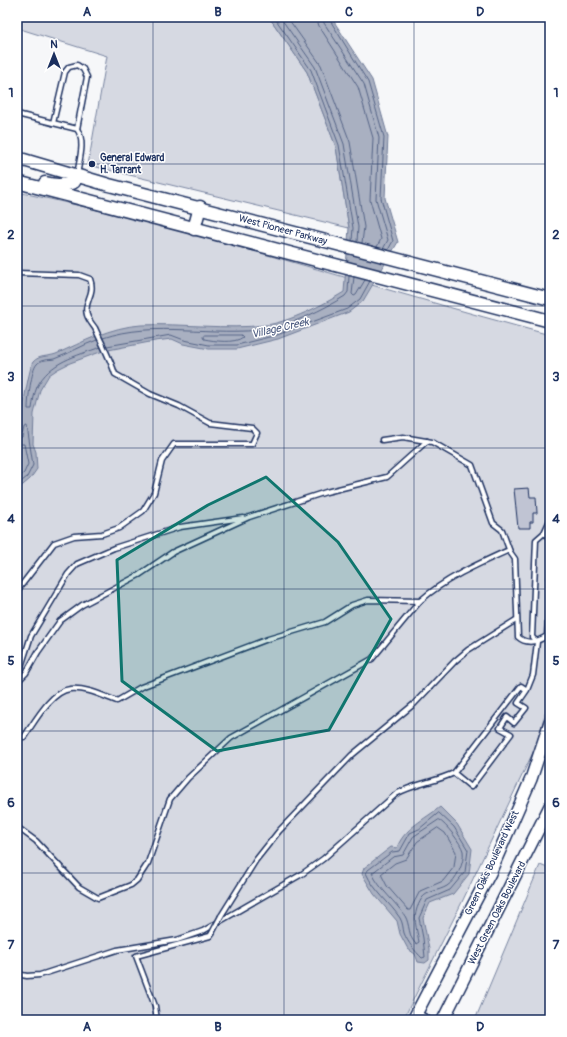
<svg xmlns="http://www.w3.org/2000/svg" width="567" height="1037" font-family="Pangolin,sans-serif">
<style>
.green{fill:#d6d9e2;stroke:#7884a0}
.water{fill:#a9b0c1;stroke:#707c99}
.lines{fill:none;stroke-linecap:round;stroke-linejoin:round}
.shore{stroke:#546386;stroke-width:1}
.building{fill:#c0c4d3;stroke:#1b2f5e}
.service-casing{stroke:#1b2f5e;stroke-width:7}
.tertiary-casing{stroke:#1b2f5e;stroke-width:13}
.secondary-casing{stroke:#1b2f5e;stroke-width:14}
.primary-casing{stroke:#1b2f5e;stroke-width:15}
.service{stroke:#fff;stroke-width:4}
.tertiary{stroke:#fff;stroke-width:10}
.secondary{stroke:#fff;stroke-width:11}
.primary{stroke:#fff;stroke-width:12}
.service-bridge-casing{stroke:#1b2f5e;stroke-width:7;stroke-linecap:butt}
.service-bridge{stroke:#fff;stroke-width:4}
.marked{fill:#0f766e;fill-opacity:0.2;stroke:#0f766e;stroke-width:3;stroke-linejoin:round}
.grid{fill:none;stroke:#1b2f5e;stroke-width:1;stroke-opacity:0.55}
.poi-dot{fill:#1b2f5e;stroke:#fff;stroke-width:1.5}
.labels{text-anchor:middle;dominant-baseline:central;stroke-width:3;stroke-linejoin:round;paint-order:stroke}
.poi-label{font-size:10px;font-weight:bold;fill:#1b2f5e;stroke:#fff;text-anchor:start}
.street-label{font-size:10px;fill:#1b2f5e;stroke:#fff}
.water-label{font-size:11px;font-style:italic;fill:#4d5c81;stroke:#fff}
.neatline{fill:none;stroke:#1b2f5e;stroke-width:1.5}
.grid-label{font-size:13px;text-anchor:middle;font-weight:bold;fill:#1b2f5e}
</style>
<rect width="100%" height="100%" fill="#f6f7f9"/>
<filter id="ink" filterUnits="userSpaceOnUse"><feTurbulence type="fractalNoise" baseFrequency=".025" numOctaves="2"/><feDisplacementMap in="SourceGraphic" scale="8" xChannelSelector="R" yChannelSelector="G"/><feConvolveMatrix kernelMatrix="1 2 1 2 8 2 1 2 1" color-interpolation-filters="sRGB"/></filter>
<g filter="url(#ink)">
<!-- green -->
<g class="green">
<path d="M17,17h252l38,55 29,75 13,81 -261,-63 19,-109 -90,-28z"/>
<path d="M17,192c180,37 355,96 533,143v361l-14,50 -74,156 -59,118h-386z"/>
<path d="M540,865l10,4v151h-75z"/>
</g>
<!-- water -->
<g class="water">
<path d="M269,17h62l41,63 16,57 -3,61 13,44 -35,59 -14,11 -71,27 -41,10h-28l-26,-5 -11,-5 -17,2 -52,10 -33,12 -12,6 -9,6 -9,15 -6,24 -1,30 3,8 1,17 -7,10 -13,11c0,-15 -1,-30 0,-45 1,-10 12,-79 16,-83 6,-7 15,-5 23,-8 27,-12 54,-27 85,-29 42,-2 84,5 125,0 23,-3 57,-20 78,-33l5,-64 -13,-81 -29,-75z"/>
<path d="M440,807l17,17 15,25 -3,25 -16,20 -23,9 -7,15 6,31v11l-4,3 -7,-1 -3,-8 -7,-5 -8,-15 -3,-13 -23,-27 -12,-20 2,-6 27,-21 6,1c6,-19 28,-29 43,-41z"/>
</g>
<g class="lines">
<!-- shore -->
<g class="shore">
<path d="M274,17l37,53 28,75 14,83 -1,13"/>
<path d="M280,17l35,50 29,77 14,83 -1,15"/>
<path d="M287,17l34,48 29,77 14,85 -2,16"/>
<path d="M316,17l3,9 39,61 15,51 -3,62 11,39 -4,8"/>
<path d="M322,17l2,6 40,61 15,54 -3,61 12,41 -5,9"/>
<path d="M328,17l40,65 16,55 -3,61 12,43 -5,9"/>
<path d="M354,277l-2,17 2,2 2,-1 9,-15"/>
<path d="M205,335h36l2,2c-8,7 -29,4 -39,2l-1,-2z"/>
<path d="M103,338c53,-18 109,-1 164,-9 25,-4 57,-20 78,-33l3,-4 1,-16"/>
<path d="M97,340c-15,5 -28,14 -43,19 -5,1 -13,0 -17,5 -6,6 -9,36 -9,45h4c1,-7 2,-15 5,-22 12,-25 39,-31 64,-40"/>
<path d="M107,346l64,-11 13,5 25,5h28l40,-10 70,-26 13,-10 10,-18"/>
<path d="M17,439l5,-2 2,-10 3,-1 6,39 -6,12 -10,8"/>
<path d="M17,444h7l4,20 -4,9 -7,6"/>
<path d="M439,813l15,14 14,23 -3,22 -15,18 -23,10 -8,18 4,20 2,19 -3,1c-7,-7 -14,-15 -18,-25 -1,-4 -1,-10 -4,-15 -10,-15 -26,-27 -34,-45l2,-3 24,-18 8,-1 10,-18 9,-4z"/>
<path d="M439,820c7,4 22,23 24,31 2,12 -7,29 -16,35 -8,5 -20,5 -25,12 -11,18 -6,26 -3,44l-3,2c-8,-7 -6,-20 -11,-28 -10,-15 -25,-26 -33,-43l21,-16 10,-2 10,-18z"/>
<path d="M438,828l7,5 11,19 -2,15 -11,14 -23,10 -10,19h-2l-21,-24 -6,-12 14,-11 11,-4 11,-17z"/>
</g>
</g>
<!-- building -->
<path class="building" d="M529,488l1,9h6l1,16h-4v9h-3v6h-12l-4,-39z"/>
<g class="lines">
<!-- service casing -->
<g class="service-casing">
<g id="service">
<path d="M17,114l60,15c9,12 2,32 0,46"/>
<path d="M53,123l12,-51 4,-5 8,-2 6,4 4,8 -10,52"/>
<path d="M17,273l62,2 11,4c6,16 -7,22 -3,36 1,4 5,9 8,13 7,16 15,30 20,46l35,20 29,12 31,17 42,5 5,5 -5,11h-78l-12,17 -8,32 -11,18 -24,17 -17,6 -28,2 -20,7 -37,48"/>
<path d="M382,440l21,-3 29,5 40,23 21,58 9,7 8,22 5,7 3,78c9,8 19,5 29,-1l3,-58"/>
<path d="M544,533l6,5"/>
<path d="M17,679l14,-43 37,-62 9,-10 37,-16 66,-21 63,-9"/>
<path d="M17,682l9,-9 12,-21 22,-31 22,-16 57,-30 34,-23 76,-35 77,-25 61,-15 40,-36"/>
<path d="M527,690l-9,13 8,5 -12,15 -7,-6 -7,11 11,6 -40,53 -17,-14 67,-87 6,4 6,-15 4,-33 -5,-5 4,-97 8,-7 6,-13"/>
<path d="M17,737h7c10,-14 27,-46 46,-48 15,-2 33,7 47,12l24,-14 127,-48 57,-17 27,-17 16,-5 52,1c26,-23 58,-37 89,-51"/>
<path d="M17,827l19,14 43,46 19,11 33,-13 6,-5 11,-17 22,-64 18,-21 43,-40 141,-79 48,-58"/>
<path d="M221,916l35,-56 23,-29 73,-76 62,-51 41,-43 13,-11 48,-30"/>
<path d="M17,974l10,2 13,-1 77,-25 60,-10 26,-9 99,-57 21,-15 73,-65c18,-10 39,-12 58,-21"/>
<path d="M157,1020l-2,-14 -19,-50 74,-20 2,-3"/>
</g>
</g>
<!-- tertiary casing -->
<g class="tertiary-casing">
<path id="tertiary" d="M416,1015l9,5"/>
</g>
<!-- secondary casing -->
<g class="secondary-casing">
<g id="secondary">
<path d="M413,1020l77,-147 41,-94 19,-57"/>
<path d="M443,1020l107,-214"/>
</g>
</g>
<!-- primary casing -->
<g class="primary-casing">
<g id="primary">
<path d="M17,158l92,27 441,114"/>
<path d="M17,182l533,139"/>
<path d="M45,183c11,3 19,3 29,-1l3,-6"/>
<path d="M194,229l6,-22"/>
</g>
</g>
<!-- service -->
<use href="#service" class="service"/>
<!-- tertiary -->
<use href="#tertiary" class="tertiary"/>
<!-- secondary -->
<use href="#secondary" class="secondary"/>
<!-- primary -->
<use href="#primary" class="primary"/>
<!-- service-bridge casing -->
<g class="service-bridge-casing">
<path id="service-bridge" d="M212,933l9,-17"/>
</g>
<!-- service-bridge -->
<use href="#service-bridge" class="service-bridge"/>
</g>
</g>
<!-- marked area -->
<path class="marked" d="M266,477l72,65 53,77 -62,111 -112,21 -95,-70 -5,-121 91,-55z"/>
<!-- grid -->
<path class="grid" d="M153,17v1003M284,17v1003M414,17v1003M17,164h533M17,306h533M17,448h533M17,589h533M17,731h533M17,873h533"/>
<!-- markers -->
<circle class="poi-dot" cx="92" cy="164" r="4"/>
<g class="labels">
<!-- poi labels -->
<g class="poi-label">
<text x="100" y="158">General Edward<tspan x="100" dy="12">H. Tarrant</tspan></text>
</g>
<!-- street labels -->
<g class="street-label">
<text transform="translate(283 230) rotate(15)">West Pioneer Parkway</text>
<text transform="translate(492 863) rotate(-65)">Green Oaks Boulevard West</text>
<text transform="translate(497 913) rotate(-63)">West Green Oaks Boulevard</text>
</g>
<!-- water labels -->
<g class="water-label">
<text transform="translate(280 328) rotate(-13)">Village Creek</text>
</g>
</g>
<!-- margin -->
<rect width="567" height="1037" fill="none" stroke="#fff" stroke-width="44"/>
<!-- north arrow -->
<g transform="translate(54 54)" stroke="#ffffff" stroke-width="3" paint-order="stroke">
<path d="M0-3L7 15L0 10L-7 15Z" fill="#1b2f5e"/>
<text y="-6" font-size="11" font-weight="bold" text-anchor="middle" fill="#1b2f5e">N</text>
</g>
<rect x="22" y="22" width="523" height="993" class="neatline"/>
<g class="grid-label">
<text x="87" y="16">A</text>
<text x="218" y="16">B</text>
<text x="349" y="16">C</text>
<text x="480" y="16">D</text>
<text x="11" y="97">1</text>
<text x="556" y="97">1</text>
<text x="11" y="239">2</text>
<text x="556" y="239">2</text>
<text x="11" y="381">3</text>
<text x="556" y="381">3</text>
<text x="11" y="523">4</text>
<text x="556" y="523">4</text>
<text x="11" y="665">5</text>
<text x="556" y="665">5</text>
<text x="11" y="807">6</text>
<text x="556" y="807">6</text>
<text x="11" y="949">7</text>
<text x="556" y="949">7</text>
<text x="87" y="1031">A</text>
<text x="218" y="1031">B</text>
<text x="349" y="1031">C</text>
<text x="480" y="1031">D</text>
</g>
</svg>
